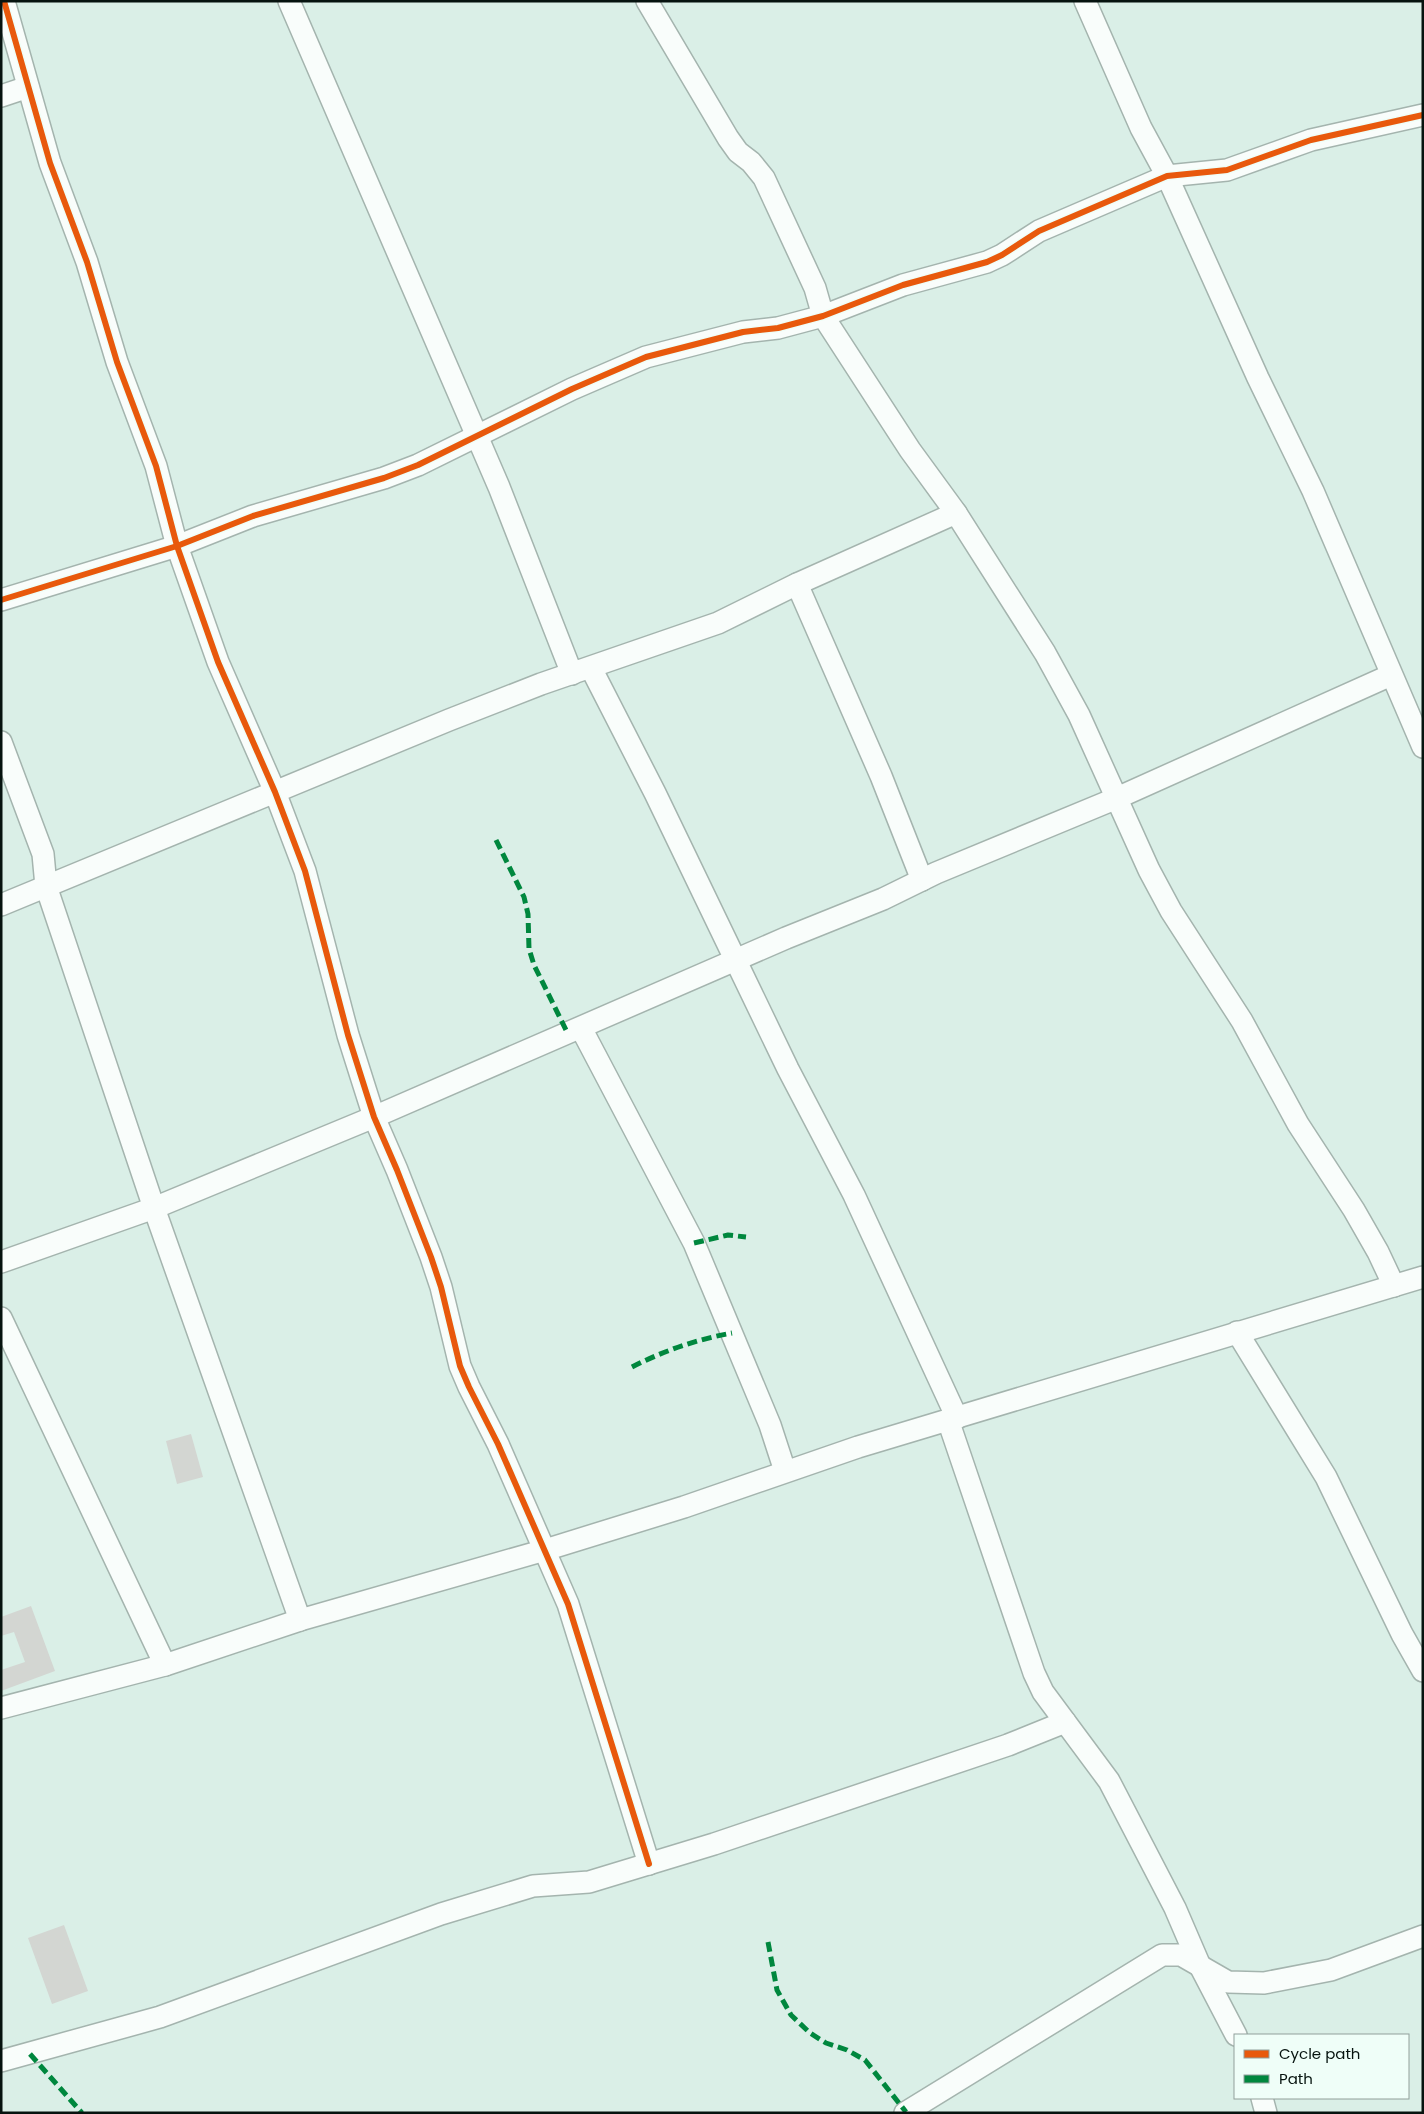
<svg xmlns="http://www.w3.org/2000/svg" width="1424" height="2114" font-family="Poppins,sans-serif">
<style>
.building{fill:#d3d6d2}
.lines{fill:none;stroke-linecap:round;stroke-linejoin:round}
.minor-casing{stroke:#a4b4ae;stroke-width:24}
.minor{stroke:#f9fdfb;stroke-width:21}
.quiet{stroke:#00873e;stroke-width:5;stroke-dasharray:10 5;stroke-linecap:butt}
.cycleway-casing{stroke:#effef8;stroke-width:9}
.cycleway{stroke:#e8590c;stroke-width:6}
</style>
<rect width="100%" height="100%" fill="#daefe7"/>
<!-- building -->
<g class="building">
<path d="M191,1434l12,43 -26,7 -11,-43z"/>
<path d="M31,1606l24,65 -54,20v-21l24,-8 -11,-30 -13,4v-19z"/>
<path d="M64,1925l24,66 -36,13 -24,-66z"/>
</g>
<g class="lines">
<!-- minor casing -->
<g class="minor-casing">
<g id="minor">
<path d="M4,1l46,162 37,99 30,100 39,104 21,80 41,116 57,130 30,79 43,164 26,82 23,53 34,87 10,30 19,79 9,21 29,57 70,160 81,260"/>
<path d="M289,1l210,486 73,187"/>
<path d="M647,1l81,137 10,14 13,10 13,16 51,110 8,28 87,134 46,63 89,140 34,62 70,155 22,41 71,110 56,103 56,86 24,42 16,34"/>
<path d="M1085,1l56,127 26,48 91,202 55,113 110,256"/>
<path d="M1,96l27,-9"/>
<path d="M797,584l84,192 41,104"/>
<path d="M1,600l176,-54 76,-30 131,-38 34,-13 154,-76 74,-32 97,-25 35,-4 45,-12 80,-31 84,-23 15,-7 37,-24 128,-55 60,-6 84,-30 112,-25"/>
<path d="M591,668l64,125 133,276 66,126 103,223"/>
<path d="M1,742l42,112 3,32 108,322 146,412"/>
<path d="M1,905l448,-185 92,-36 177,-61 79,-39 159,-71"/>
<path d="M581,1028l113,215 76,182 15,46"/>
<path d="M1,1262l153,-54 220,-91 412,-179 97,-39 53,-26 181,-75 274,-123"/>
<path d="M1,1318l164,347"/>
<path d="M1237,1332l89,145 76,157 21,37"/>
<path d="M948,1420l86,253 9,19 66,89 66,127 25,58 36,69"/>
<path d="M1,1708l164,-43 135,-45 245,-70 139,-43 174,-60 565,-170"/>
<path d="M1,2061l159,-44 281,-103 92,-28 56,-4 125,-38 294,-99 57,-23"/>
<path d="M1262,2098l4,15"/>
<path d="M905,2113l257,-158h19l47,27 36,1 67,-13 92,-34"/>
</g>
</g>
<!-- minor -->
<use href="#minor" class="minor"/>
<!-- quiet -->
<g class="quiet">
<path d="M496,840l28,57 4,17 1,35 5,16 34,69"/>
<path d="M694,1243l34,-8 18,2"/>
<path d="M632,1367c31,-16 66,-28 100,-34"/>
<path d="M768,1942l9,48 14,25 19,18 16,10 21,7 18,10 41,52"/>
<path d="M30,2054l52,59"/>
</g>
<!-- cycleway casing -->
<g class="cycleway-casing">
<g id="cycleway">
<path d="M4,1l46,162 37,99 30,100 39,104 21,80 41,116 57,130 30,79 43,164 26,82 23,53 34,87 10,30 19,79 9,21 29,57 70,160 81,260"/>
<path d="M1,600l176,-54 76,-30 131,-38 34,-13 154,-76 74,-32 97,-25 35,-4 45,-12 80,-31 84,-23 15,-7 37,-24 128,-55 60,-6 84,-30 112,-25"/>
</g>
</g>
<!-- cycleway -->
<use href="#cycleway" class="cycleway"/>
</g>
<!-- border -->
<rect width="1424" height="2114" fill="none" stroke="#06130f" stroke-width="5"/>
<!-- legend -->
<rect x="1234" y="2034" width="175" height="65" fill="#effef8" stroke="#92a09b"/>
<rect x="1244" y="2050" width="25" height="8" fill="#e8590c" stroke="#92a09b"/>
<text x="1279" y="2059" font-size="15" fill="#06130f">Cycle path</text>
<rect x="1244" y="2075" width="25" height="8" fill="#00873e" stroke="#92a09b"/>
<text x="1279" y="2084" font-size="15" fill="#06130f">Path</text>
</svg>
